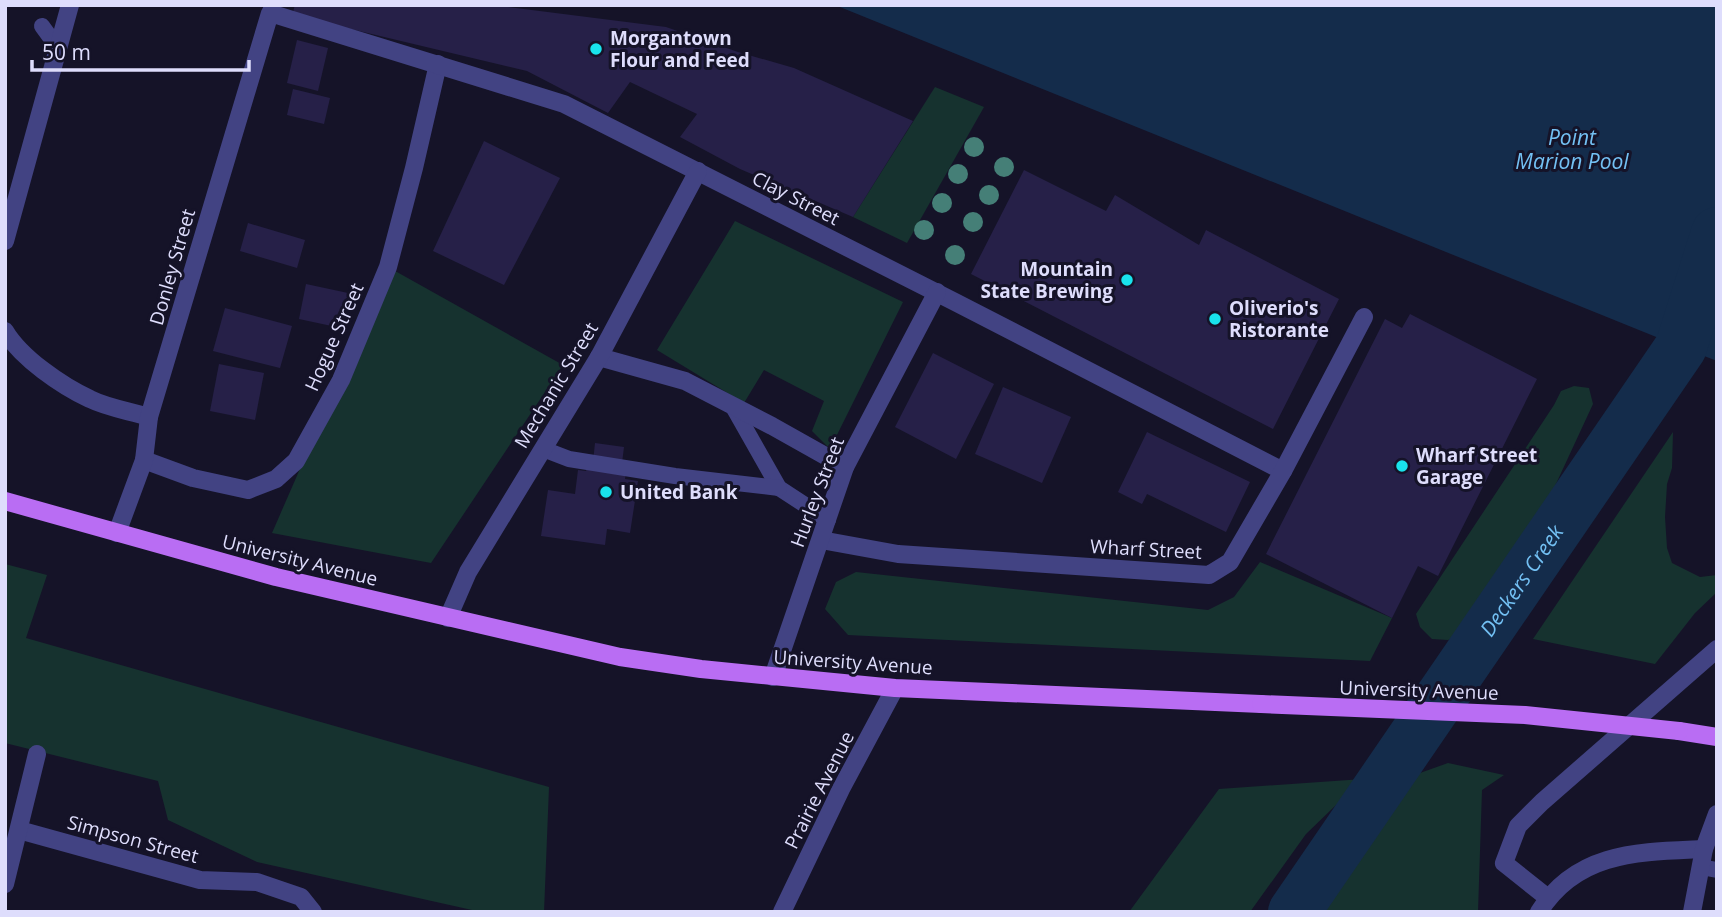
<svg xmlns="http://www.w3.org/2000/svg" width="1722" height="917" font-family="'Open Sans',sans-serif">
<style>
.green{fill:#16322f}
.water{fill:#142c4b}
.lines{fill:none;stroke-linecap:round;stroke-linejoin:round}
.river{stroke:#142c4b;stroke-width:52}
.building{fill:#262048}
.lane{stroke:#424383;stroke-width:16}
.street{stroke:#424383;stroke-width:18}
.primary{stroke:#b96df3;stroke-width:18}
.primary-bridge{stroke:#b96df3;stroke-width:18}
.tree{fill:#457f77}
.poi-dot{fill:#19e3ec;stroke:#151328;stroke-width:2.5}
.labels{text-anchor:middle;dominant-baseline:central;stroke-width:6;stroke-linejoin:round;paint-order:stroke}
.poi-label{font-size:19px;font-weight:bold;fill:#deddfc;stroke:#151328;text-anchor:start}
.street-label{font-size:19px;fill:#deddfc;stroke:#151328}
.water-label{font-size:21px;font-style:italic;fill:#73c0f3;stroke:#151328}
</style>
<rect width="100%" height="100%" fill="#151328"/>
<!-- green -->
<g class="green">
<path d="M935,87l49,20 -77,136 -54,-26z"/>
<path d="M735,221l168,81 -73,147 -18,-18 12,-30 -60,-31 -20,33 -87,-53z"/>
<path d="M388,267l175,98 -132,198 -159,-30z"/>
<path d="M1574,386l15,2 4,16 -57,123 -53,83 -21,25 -14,5 -16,-1 -12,-12 -4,-13 138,-209 7,-14z"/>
<path d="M1673,432l-1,36 -5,16 -2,33 2,31 5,15 28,14 17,-2v17l-22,21 -40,51 -122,-25z"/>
<path d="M1260,562l132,56 -22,43 -522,-26 -23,-26 11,-27 20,-10 352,38 26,-13z"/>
<path d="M5,564l42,11 -21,63 523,149 -5,125h-63l-224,-50 -89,-42 -10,-39 -153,-38z"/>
<path d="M1448,763l56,12 -22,15 -4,122h-156l86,-129 12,-10z"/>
<path d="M1363,779l-57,55 -56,78h-121l90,-123z"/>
</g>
<!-- water -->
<path class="water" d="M835,5h882v356l-36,-14z"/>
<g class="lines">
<!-- river -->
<path class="river" id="s1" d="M1294,912l387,-565 36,-114"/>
</g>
<!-- building -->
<g class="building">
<path d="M295,5h197l174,22 72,25 56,16 119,53 -60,96 -113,-48 -60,-32 17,-23 -67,-32 -22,31 -81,-42 -235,-56z"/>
<path d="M297,40l31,8 -10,43 -31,-8z"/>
<path d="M293,89l37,9 -6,26 -37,-9z"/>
<path d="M484,141l76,37 -56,107 -71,-34z"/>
<path d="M1024,170l82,41 9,-16 84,50 7,-15 133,69 -66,130 -302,-155z"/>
<path d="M248,223l57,17 -8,28 -57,-17z"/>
<path d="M306,284l42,9 -7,35 -42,-9z"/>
<path d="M225,308l67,18 -12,42 -67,-17z"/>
<path d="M1410,314l127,65 -99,197 -20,-10 -26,52 -126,-64 119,-235 17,9z"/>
<path d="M933,353l61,31 -38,75 -61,-32z"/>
<path d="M219,364l45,9 -9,47 -45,-9z"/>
<path d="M1003,387l68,30 -29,66 -67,-29z"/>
<path d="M1147,432l103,50 -24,50 -79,-38 -5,10 -24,-12z"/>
<path d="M595,443l29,4 -2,16h5l-2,16 13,2 -8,52 -23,-4 -2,16 -64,-9 7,-46 27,4 3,-24 8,1 2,-11 5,2z"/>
</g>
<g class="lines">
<!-- lane -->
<g class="lane">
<path d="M42,26l16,22"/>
<path d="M732,405l47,83 49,32"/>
<path d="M543,449l26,10 106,17 104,12"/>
<path d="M1701,867l16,3"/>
</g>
<!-- street -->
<g class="street">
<path d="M5,241l65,-236"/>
<path d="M5,331c16,27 57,55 85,68 18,9 40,12 59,18"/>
<path d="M599,357l86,24 87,45 73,41"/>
<path d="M144,460l49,18 55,12 28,-11 20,-18 45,-81 47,-113 26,-99 24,-104"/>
<path d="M117,533l27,-73 5,-43 121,-404 294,91 391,198 328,169"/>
<path d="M821,540l77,14 311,21 21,-13 53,-91 81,-154"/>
<path d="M448,618l20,-46 131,-215 99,-186"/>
<path d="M773,677l72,-210 92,-175"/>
<path d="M19,830l181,50 57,2 44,15 12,15"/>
<path d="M5,884l32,-130"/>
<path d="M1548,898l-44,-35 14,-37 24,-24 175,-153"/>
<path d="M782,912l59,-123 54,-101"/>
<path d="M1539,912c38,-61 101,-60 165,-63"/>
<path d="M1692,912l12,-63 13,-35"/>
</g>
<!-- primary -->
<g class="primary">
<path d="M5,501l271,76 344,80 81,12 194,19 366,16"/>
<path d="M1679,731l38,6"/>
</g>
<!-- primary-bridge -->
<path class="primary-bridge" d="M1261,704l264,11 154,16"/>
</g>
<!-- trees -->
<g class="tree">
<circle cx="974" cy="147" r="10"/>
<circle cx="1004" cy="167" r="10"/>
<circle cx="958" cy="174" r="10"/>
<circle cx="989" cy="195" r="10"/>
<circle cx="942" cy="203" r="10"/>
<circle cx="973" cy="222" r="10"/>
<circle cx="924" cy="230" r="10"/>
<circle cx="955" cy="255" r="10"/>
</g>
<!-- markers -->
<g class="poi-dot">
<circle cx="596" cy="49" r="7"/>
<circle cx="1127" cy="280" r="7"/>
<circle cx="1215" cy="319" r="7"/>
<circle cx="1402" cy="466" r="7"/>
<circle cx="606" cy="492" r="7"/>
</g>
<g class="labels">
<!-- poi labels -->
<g class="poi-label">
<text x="610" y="38">Morgantown<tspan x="610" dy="22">Flour and Feed</tspan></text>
<text x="1113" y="269" text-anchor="end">Mountain<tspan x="1113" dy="22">State Brewing</tspan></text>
<text x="1229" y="308">Oliverio's<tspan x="1229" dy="22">Ristorante</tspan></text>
<text x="1416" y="455">Wharf Street<tspan x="1416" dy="22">Garage</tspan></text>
<text x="620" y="492">United Bank</text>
</g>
<!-- street labels -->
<g class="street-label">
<text transform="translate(796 198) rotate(27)">Clay Street</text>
<text transform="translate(172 267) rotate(-74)">Donley Street</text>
<text transform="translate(334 337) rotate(-66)">Hogue Street</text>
<text transform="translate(556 385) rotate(-59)">Mechanic Street</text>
<text transform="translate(817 492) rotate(-69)">Hurley Street</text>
<text transform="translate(1146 549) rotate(3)">Wharf Street</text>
<text transform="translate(300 560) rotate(14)">University Avenue</text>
<text transform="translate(853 662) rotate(4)">University Avenue</text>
<text transform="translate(1419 690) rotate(2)">University Avenue</text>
<text transform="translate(819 790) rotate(-63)">Prairie Avenue</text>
<text transform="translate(133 839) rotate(15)">Simpson Street</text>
</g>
<!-- water labels -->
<g class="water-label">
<text x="1572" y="137">Point<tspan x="1572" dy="24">Marion Pool</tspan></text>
<text stroke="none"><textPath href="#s1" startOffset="402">Deckers Creek</textPath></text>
</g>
</g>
<!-- border -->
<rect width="1722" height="917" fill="none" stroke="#deddfc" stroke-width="14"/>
<!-- scale -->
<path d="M32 60v10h217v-10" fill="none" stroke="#deddfc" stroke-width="3.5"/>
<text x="42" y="60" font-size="21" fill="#deddfc" stroke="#151328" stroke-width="5" paint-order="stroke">50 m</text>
</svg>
